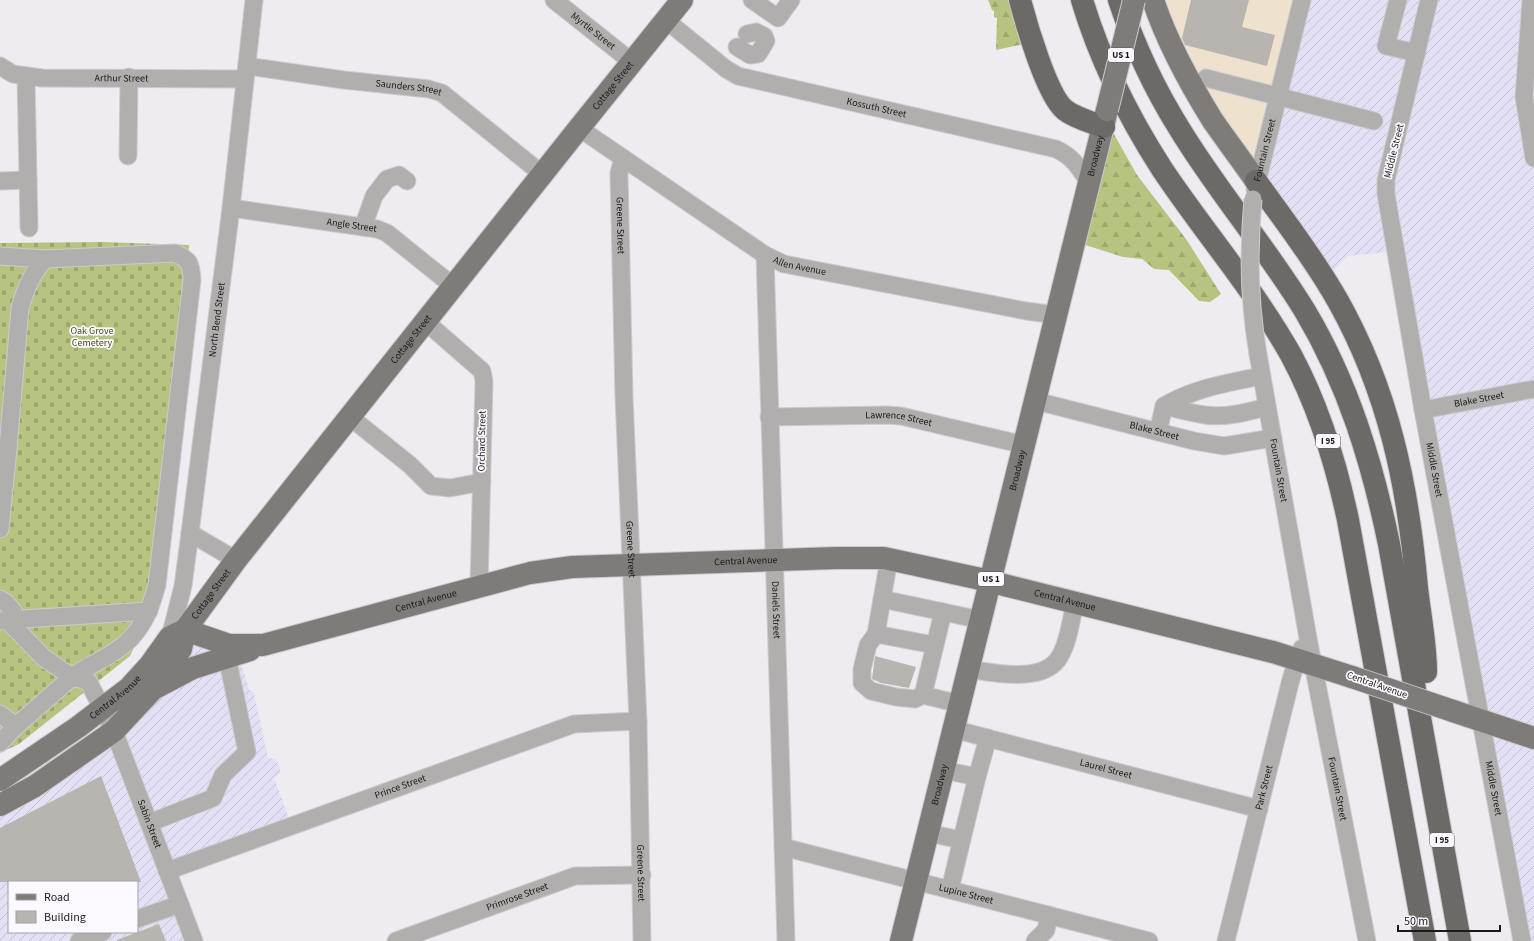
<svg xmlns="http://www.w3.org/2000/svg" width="1534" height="941" font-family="'Source Sans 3',sans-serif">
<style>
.commercial{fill:#eee2ce}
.industrial{fill:url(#industrial-furrows);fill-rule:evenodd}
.forest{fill:url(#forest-firs)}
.cemetery{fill:url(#cemetery-stones)}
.building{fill:#b8b5b1}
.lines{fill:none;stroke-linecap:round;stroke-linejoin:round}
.minor-casing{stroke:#cccacf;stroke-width:19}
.major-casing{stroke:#cccacf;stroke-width:24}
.highway-casing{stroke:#cccacf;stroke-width:24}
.minor{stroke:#b1afae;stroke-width:17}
.major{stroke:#7f7b79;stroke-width:22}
.highway{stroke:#6d6966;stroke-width:22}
.minor-bridge-casing{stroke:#cccacf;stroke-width:19;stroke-linecap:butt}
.major-bridge-casing{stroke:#cccacf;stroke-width:24;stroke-linecap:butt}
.minor-bridge{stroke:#b1afae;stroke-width:17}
.major-bridge{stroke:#7f7b79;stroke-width:22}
.labels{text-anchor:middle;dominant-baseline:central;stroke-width:3.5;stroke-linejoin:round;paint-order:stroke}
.shield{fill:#fbf9ff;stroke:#5e5d5f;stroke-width:1}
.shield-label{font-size:9px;font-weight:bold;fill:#1a1a1b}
.street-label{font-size:10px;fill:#1a1a1b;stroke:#fbf9ff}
.park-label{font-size:10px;fill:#485017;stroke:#fbf9ff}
</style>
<defs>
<pattern id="industrial-furrows" width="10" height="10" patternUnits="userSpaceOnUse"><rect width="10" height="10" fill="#e3e0f6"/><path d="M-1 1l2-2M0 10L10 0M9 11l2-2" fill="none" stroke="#c2c0d2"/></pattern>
<pattern id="forest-firs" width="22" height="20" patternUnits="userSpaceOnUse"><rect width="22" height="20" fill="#b7c480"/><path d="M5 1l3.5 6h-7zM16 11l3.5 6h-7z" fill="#9da86e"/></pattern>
<pattern id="cemetery-stones" width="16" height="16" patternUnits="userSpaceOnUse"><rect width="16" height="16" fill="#b7c480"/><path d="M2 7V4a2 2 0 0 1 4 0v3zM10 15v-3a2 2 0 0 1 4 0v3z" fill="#9da86e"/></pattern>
</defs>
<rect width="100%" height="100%" fill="#eeecf1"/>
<!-- commercial -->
<path class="commercial" d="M1151,0h147l-43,173z"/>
<!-- industrial -->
<g class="industrial">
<path d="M1298,0h236v941h-14l-131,-689 -41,4 -23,23 -70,-106z"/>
<path d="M171,606l15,17 51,28 12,38 5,4 14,65 8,1 4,9v5l-6,5 16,43 -124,45 28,75h-194v-163l77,-57 75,-68zM9,882h128v50h-128z"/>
</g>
<!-- forest -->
<g class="forest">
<path d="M988,0h33l12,42 -37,8 1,-32 -3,-1v-6l-2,-1z"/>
<path d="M1107,118l8,18 22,39 49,64 35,55 -11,8 -11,-1 -30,-31 -15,-1 -12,-10 -19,-2 -47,-15z"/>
</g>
<!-- cemetery -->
<path class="cemetery" d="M102,242l87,3 -10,222 -16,119 -33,70 -111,88 -19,9v-510z"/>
<!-- building -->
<g class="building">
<path d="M1191,0h58l-7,27 33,8 -8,31 -82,-21 -3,-7z"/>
<path d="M875,656l41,11 -7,21 -28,-5 -9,-4z"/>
<path d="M101,776l40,106h-141v-54z"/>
<path d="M159,924l7,17h-49v-1z"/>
</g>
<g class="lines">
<!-- minor casing -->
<g class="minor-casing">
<g id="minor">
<path id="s1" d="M554,0l78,62"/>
<path d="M752,0l26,18 13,-18"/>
<path d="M1398,0l-12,46 31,7"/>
<path id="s2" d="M1429,0l-43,180v14l37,216 99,531"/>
<path d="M1531,0l-7,97 10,61"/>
<path id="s3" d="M667,21l59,48 12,7 318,73c17,8 23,18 33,34"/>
<path d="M737,47l13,8 8,-1 8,-13 -2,-5 -8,-4 -9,2"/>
<path id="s4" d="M0,66l13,8 29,4 203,1"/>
<path id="s5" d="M247,66l97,14 85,9 13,4 100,81"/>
<path d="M26,77l3,151"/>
<path d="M1206,78l168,43"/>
<path id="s6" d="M579,128l186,127 19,9 242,47 31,4"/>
<path d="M128,156l1,-79"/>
<path id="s7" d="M623,158l-4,15 5,224 14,324 4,220"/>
<path d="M0,181l28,-1"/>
<path id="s8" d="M1255,190l47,-190"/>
<path id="s9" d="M231,208l146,21 10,4 66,53"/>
<path d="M363,227l11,-31 13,-17 12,-4 8,6"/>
<path id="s10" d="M765,255l21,686"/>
<path d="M0,256l46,3c-14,12 -21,31 -26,49l-12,140 -8,-1"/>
<path d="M426,322l56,49 2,10 -5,206"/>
<path id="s11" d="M1258,354l50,284 59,303"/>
<path id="s12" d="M1036,401l158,40 30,5 49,-8"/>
<path d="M1164,406c14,3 27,7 41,9 21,3 42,-3 62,-8"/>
<path id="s13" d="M1423,410l111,-21"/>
<path d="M350,417l60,48 21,21 19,2 32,-6"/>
<path id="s14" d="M769,417l118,-2 14,1 123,29"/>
<path d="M1158,432l6,-26c30,-18 64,-23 97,-30"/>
<path d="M0,529l8,-81"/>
<path d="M190,533l46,27"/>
<path d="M889,559l-13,75 -8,11 -6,24v14l9,8 25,6 19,2 8,-4 37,9"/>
<path d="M0,599l6,4 7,8 -6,9"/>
<path d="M882,599l99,21"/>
<path d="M7,620l142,-9"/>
<path d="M0,621l7,-1 37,38 28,19c15,-11 31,-17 45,-27 24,-16 33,-39 40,-65l35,-305c-1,-17 -2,-20 -17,-27l-129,6"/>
<path d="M876,634l58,11"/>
<path id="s15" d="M170,637l13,-51 7,-53 41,-325 23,-208"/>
<path d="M968,669c26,4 77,15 92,-13 9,-15 11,-37 15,-53"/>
<path d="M923,695l20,-83"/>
<path d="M0,714l16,12"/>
<path id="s16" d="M953,729l306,80"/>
<path id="s17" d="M0,743l16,-17 56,-49 16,4 26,50 80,210"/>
<path d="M943,770l34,7 -27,112"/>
<path d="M977,777l11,-39"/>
<path d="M149,823l64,-25 10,-23 24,-23 -20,-95"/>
<path d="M928,833l33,7"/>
<path id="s18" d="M783,847l366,94"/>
<path id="s19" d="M167,871l407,-147 64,-3"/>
<path d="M137,919l43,-15"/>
<path d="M79,941l24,-9"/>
<path id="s20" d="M396,941l179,-65 67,-1"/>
<path d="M1035,941l11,-11 3,-15"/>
<path id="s21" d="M1226,941l64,-258 7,-24 5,-11"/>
</g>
</g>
<!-- major casing -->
<g class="major-casing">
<g id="major">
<path d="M1153,0c14,42 37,84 60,121 14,20 29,40 43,60"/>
<path d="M157,687l36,-19 57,-18"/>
<path d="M1453,711l81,27"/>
<path id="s22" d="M0,780l78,-53 51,-39 21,-23 20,-28 15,-7 44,15h34l267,-72 42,-6 264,-9h48l92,20 297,74 79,25"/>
<path id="s23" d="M0,805l35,-19 79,-55 40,-43 27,-39 4,-19 51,-70 343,-432 103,-128"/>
<path id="s24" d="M901,941l206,-831"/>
</g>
</g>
<!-- highway casing -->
<g class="highway-casing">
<g id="highway">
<path d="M1020,0c6,23 27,96 45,110 10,8 26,12 39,17"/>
<path d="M1082,0c18,60 46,116 80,169 42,63 92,120 129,186 28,52 45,108 57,165l77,421"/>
<path d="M1119,0c15,45 35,88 60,128 38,63 87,119 126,183 43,72 67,151 84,233l71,397"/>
<path d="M1256,181c28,39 58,78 82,120 51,91 70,185 79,287 3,27 9,56 9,84"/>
</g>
</g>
<!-- minor -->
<use href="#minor" class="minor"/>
<!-- major -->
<use href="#major" class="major"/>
<!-- highway -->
<use href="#highway" class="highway"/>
<!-- minor-bridge casing -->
<g class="minor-bridge-casing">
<path id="minor-bridge" d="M1253,199c-5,53 -4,103 5,155"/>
</g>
<!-- major-bridge casing -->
<g class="major-bridge-casing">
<g id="major-bridge">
<path d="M1107,110l27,-110"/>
<path d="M1352,677l101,34"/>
</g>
</g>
<!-- minor-bridge -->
<use href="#minor-bridge" class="minor-bridge"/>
<!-- major-bridge -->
<use href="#major-bridge" class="major-bridge"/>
</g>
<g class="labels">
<!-- shield labels -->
<g class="shield">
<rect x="1108" y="48" width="26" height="14" rx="3"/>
<rect x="1316" y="434" width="24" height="14" rx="3"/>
<rect x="978" y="572" width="26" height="14" rx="3"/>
<rect x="1430" y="833" width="24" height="14" rx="3"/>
</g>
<g class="shield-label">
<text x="1121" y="55">US 1</text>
<text x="1328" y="441">I 95</text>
<text x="991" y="579">US 1</text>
<text x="1442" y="840">I 95</text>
</g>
<!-- street labels -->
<g class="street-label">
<text stroke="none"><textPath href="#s1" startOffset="50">Myrtle Street</textPath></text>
<text stroke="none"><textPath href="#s4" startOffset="124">Arthur Street</textPath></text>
<text stroke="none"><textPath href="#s23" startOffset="954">Cottage Street</textPath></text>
<text stroke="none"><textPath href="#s5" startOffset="163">Saunders Street</textPath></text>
<text stroke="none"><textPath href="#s3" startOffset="232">Kossuth Street</textPath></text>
<text stroke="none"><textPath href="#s8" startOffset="41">Fountain Street</textPath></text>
<text transform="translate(1394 151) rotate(-76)">Middle Street</text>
<text stroke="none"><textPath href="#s24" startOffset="809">Broadway</textPath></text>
<text stroke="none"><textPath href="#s7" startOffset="68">Greene Street</textPath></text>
<text stroke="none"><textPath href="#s9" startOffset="122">Angle Street</textPath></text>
<text stroke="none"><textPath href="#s6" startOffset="262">Allen Avenue</textPath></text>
<text stroke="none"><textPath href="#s15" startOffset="321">North Bend Street</textPath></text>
<text stroke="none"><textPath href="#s23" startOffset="630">Cottage Street</textPath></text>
<text stroke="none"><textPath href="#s13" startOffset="57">Blake Street</textPath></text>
<text stroke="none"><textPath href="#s14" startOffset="130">Lawrence Street</textPath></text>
<text stroke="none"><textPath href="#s12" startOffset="122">Blake Street</textPath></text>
<text transform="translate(482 441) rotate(-89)">Orchard Street</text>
<text stroke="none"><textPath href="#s11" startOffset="118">Fountain Street</textPath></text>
<text stroke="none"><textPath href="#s2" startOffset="479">Middle Street</textPath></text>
<text stroke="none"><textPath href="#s24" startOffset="485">Broadway</textPath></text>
<text stroke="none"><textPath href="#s7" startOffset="392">Greene Street</textPath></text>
<text stroke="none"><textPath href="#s22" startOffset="814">Central Avenue</textPath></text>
<text stroke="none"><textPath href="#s23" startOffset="306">Cottage Street</textPath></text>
<text stroke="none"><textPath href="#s22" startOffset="1138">Central Avenue</textPath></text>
<text stroke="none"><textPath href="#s22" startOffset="490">Central Avenue</textPath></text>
<text stroke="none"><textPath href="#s10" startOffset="355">Daniels Street</textPath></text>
<text transform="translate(1377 685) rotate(19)">Central Avenue</text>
<text stroke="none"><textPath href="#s22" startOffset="142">Central Avenue</textPath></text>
<text stroke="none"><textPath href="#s16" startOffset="158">Laurel Street</textPath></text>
<text stroke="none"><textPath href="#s24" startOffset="161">Broadway</textPath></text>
<text stroke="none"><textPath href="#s19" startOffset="248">Prince Street</textPath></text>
<text stroke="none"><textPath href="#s21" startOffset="158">Park Street</textPath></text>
<text stroke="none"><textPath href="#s2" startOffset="803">Middle Street</textPath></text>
<text stroke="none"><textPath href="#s11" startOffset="442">Fountain Street</textPath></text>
<text stroke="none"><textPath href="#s17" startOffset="270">Sabin Street</textPath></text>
<text stroke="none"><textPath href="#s7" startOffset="716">Greene Street</textPath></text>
<text stroke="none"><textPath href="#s18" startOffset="189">Lupine Street</textPath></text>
<text stroke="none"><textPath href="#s20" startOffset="129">Primrose Street</textPath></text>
</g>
<!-- park labels -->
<g class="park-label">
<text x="92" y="331">Oak Grove<tspan x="92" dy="12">Cemetery</tspan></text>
</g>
</g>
<!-- legend -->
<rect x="8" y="881" width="130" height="52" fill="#fbf9ff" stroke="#a1a0a4"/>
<rect x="16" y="894" width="20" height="6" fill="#7f7b79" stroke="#a1a0a4"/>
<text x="44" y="901" font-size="12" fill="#1a1a1b">Road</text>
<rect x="16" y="911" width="20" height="12" fill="#b8b5b1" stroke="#a1a0a4"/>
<text x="44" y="921" font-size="12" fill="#1a1a1b">Building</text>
<!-- scale -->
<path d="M1398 925v6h102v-6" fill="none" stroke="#1a1a1b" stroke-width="2"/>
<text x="1404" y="925" font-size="12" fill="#1a1a1b" stroke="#fbf9ff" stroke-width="3" paint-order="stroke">50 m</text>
</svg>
